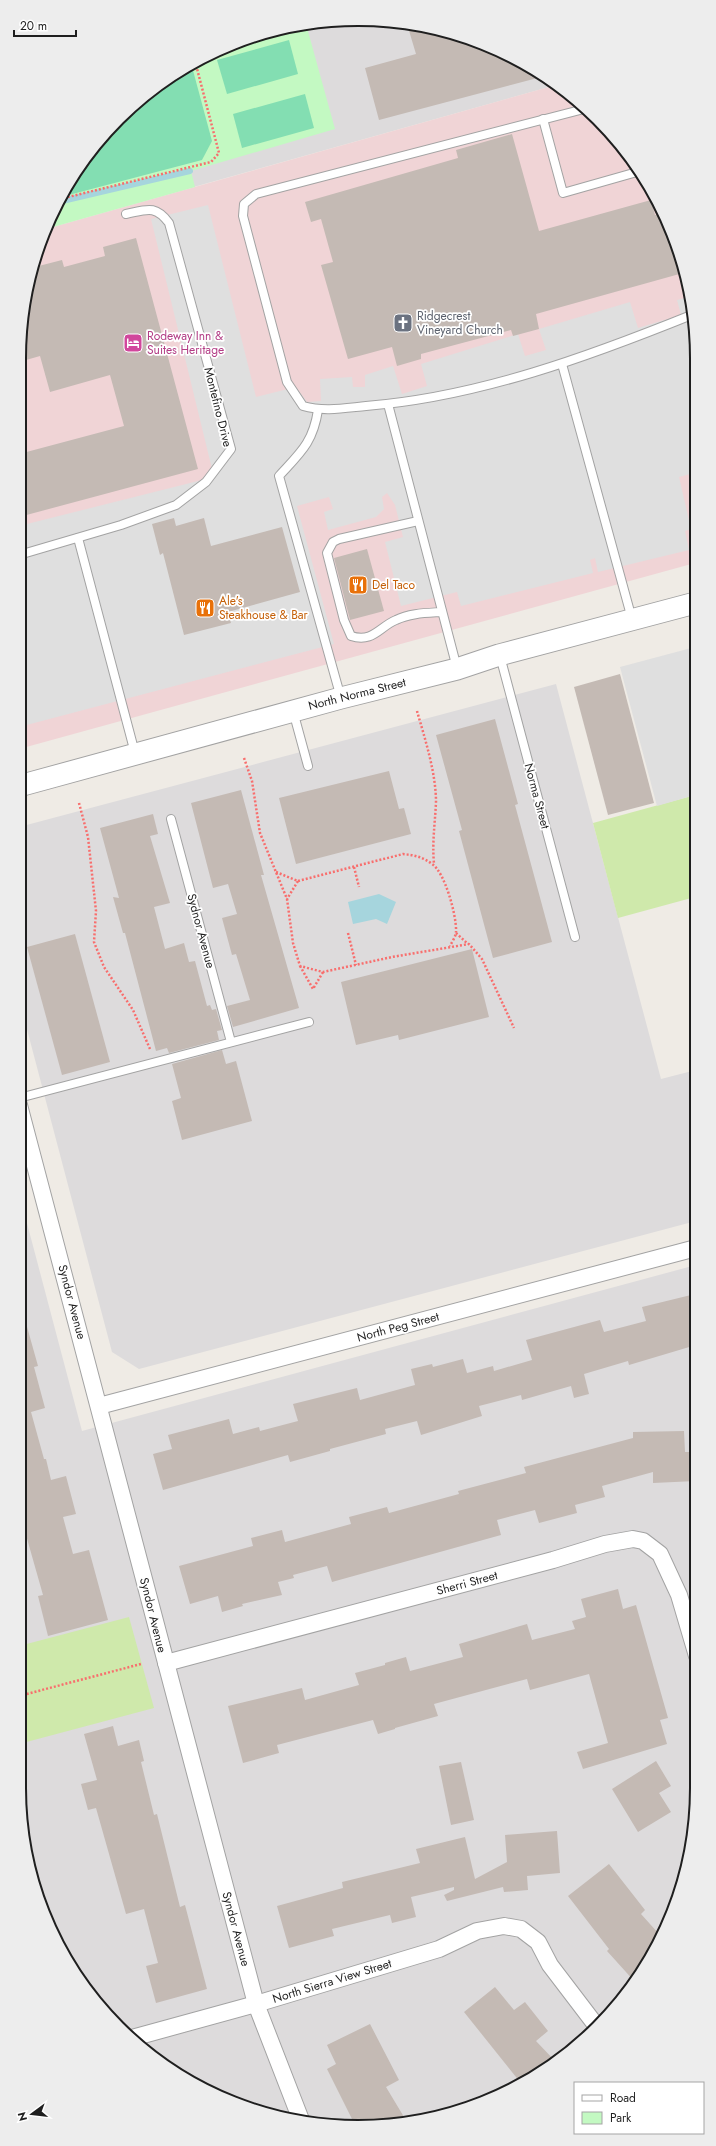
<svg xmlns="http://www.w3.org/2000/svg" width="716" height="2146" font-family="Jost,sans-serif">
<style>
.residential{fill:#dddbdc}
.commercial{fill:#f0d4d6}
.grass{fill:#cfe9ab}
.park{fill:#c3f9c2}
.pitch{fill:#83deb2}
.parking{fill:#dfdfdf}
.water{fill:#a6d5dd}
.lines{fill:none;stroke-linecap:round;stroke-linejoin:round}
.stream{stroke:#a6d5dd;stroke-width:6}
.building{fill:#c4bab4}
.service-casing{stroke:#a3a3a3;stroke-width:10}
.minor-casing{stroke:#a3a3a3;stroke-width:18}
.tertiary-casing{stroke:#a3a3a3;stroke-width:23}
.path{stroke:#f86e6d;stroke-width:2.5;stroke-dasharray:2 2;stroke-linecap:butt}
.service{stroke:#fff;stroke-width:8}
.minor{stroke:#fff;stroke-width:16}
.tertiary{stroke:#fff;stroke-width:21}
.labels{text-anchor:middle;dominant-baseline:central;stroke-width:3.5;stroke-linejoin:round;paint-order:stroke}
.worship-label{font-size:12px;fill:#5b616d;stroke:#fff;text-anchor:start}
.hotel-label{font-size:12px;fill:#b23c85;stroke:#fff;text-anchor:start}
.street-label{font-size:12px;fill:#1f1f1f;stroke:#fff}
.food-label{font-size:12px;fill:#c56008;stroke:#fff;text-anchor:start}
.rim{fill:none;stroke:#1f1f1f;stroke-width:2}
</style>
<rect width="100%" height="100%" fill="#efebe5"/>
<!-- residential -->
<g class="residential">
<path d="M380,20l66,10 100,46 10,9 -423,119 -79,4 35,-56 45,-49 54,-38 61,-28 65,-15z"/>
<path d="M556,684l105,395 35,-9v151l-557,148 -27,-17 -93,-353v-172z"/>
<path d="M19,1193l63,238 614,-166 1,523 -11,88 -46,101 -42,51 -51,42 -101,46 -66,10 -66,-2 -106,-32 -57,-35 -48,-45 -58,-94 -20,-64 -6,-66z"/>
</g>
<!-- commercial -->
<path class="commercial" d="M556,85l57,50 58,93 23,86 1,249 -676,186v-391l11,-88 16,-41z"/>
<!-- grass -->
<g class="grass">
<path d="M695,795v102l-77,21 -25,-95z"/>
<path d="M129,1617l25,91 -135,36v-98z"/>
</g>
<!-- park -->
<path class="park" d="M306,24l29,105 -144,42 4,16 -149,42 8,-21 35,-56 45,-49 54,-38 61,-28z"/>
<!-- pitch -->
<g class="pitch">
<path d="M289,40l9,34 -71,20 -10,-34z"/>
<path d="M191,63l21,78 -10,19 -141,37 28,-45 45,-49z"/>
<path d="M305,94l9,34 -72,20 -9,-34z"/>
</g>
<!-- parking -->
<g class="parking">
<path d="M208,205l48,192 40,-10 11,15 14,-1 -1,-22 32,-2 1,10h12v-12l28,-9 9,28 25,-8 -6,-22 97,-30 7,22 21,-6 -7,-21 91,-27 8,26 43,-13 -4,-15 12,-3 5,17v159l-15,4 12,52 -6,2 4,19 -91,22 -3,-14 -5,2 3,13 -132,33 -4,-14 -56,14 -16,-64 18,-5 -8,-32 -8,-12 -5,4 2,12 -8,8 -48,13 -4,-18 9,-3 -4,-12 -32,9 37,138 -315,83v-201l195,-49 -63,-258z"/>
<path d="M695,647v148l-38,11 -37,-139z"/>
</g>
<!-- water -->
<path class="water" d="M379,894l17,8 -9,22 -11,-5 -23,5 -5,-22z"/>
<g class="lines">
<!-- stream -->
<path class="stream" d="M58,202l132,-31"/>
</g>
<!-- building -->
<g class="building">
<path d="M407,24l39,6 99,46 -166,44 -14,-52 51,-14z"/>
<path d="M512,134l27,97 112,-31 4,15 7,-1 9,14 12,45 -147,41 3,15 -26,7 -2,-6 -90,24v5l-24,7 -5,-19 -44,12 -27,-94 12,-3 -12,-43 -10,3 -6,-20 153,-44 -2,-8z"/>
<path d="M136,238l62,231 -179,48v-63l105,-28 -14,-51 -60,17 -10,-36 -21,6 12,-94 31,-8 2,7 41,-11 -2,-9z"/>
<path d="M174,518l2,8 28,-8 7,28 71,-19 18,65 -72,20 3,11 -47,12 -21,-82 -3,2 -8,-31z"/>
<path d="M367,549l17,62 -34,9 -16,-62z"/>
<path d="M620,674l34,129 -46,12 -34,-128z"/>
<path d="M495,719l23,85 -3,1 37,137 -59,16 -34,-127 3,-1 -26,-95z"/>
<path d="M389,771l10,38 5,-1 7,26 -115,30 -17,-66z"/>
<path d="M241,790l23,85h-3l38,133 -66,19 -6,-21 23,-6 -14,-46 -4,1 -10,-37 15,-4 -9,-30 -15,4 -22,-85z"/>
<path d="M153,814l5,20 -8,2 20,67 -16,4 11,42 19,-6 5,19 6,-1 12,45 3,-1 2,5 4,-1 6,21 -5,1 2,9 -50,13 -2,-5 -11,3 -31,-118h-2l-10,-36 6,1 -19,-70z"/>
<path d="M75,934l35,128 -48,13 -35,-128z"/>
<path d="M472,949l17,68 -90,23 -1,-5 -42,10 -15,-63z"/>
<path d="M222,1050l4,14 10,-3 16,60 -70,19 -10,-39 9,-3 -9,-34z"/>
<path d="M691,1295l5,19v31l-67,20 -1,-4 -44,13 5,20 -15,4 -3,-12 -49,14 -1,-5 -42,11 3,10 -61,19 -4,-14 -32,8 1,5 -56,15v2l-40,11 -2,-7 -125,35 -10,-36 19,-5 -4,-14 61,-16 4,15 26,-7 1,4 38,-10 -5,-17 64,-16 3,12 55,-15 -4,-16 21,-5 1,3 30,-8 4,14 26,-7 1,5 38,-11 -6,-20 74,-20 4,12 42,-11 -4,-14z"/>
<path d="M24,1316l14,50 -4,1 11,41 -14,4 13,47h2l5,21 15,-4 10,38 -13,3 10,37 16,-4 19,70 -60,16 -10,-40 5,-1 -19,-67 -5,1v-212z"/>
<path d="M684,1431l1,21h11v29l-43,2v-11l-51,14 3,11 -30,8 2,8 -38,10 -4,-13 -38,10 4,15 -169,47 -5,-16 -34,9 1,3 -16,4 4,13 -40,9 1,2 -21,6 -4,-16 -28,8 -11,-38 74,-20 -2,-8 31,-8 3,12 66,-18 -2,-7 38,-10 2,6 70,-19 -1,-3 68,-18 -2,-6 109,-29v-6z"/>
<path d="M618,1589l5,20 13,-4 32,113 -8,2 7,24 -84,25 -6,-17 31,-9 -19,-69 -59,16 -3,-11 -93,25 4,12 -43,12v1l-17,5 -5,-14 -96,25 2,8 -36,10 -15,-57 74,-18 3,12 54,-15 -4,-12 30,-8v-2l21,-6 4,14 53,-14 -4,-13 68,-20 5,16 43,-11 -3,-8 14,-4 -5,-18z"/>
<path d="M113,1726l5,20 21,-6 5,21 -3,1 13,53 3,-1 23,93 5,-2 22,84 -51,14 -10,-37 12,-3 -14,-54 -18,5 -30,-106 -8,2 -7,-26 16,-4 -13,-46z"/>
<path d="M656,1761l15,25 -12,7 12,19 -33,20 -26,-43z"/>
<path d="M461,1762l13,58 -23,5 -12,-59z"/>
<path d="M557,1831l3,42 -33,3 1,14 -24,2 -1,-5 -56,14 -3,-6 10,-5v-3l-43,10 5,20 -24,6 -2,-8 -58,14 2,7 -45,12 -12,-42 66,-18 -1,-6 78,-19 -4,-14 49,-12 10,42 32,-17 -2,-27z"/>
<path d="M609,1864l36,46 -4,4 18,20 -19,43 -5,5 -28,-31 2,-2 -41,-53z"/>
<path d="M495,1987l19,23 11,-8 23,29 -12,10 20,21 -9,8 -27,12 -56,-70z"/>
<path d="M370,2024l29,56 -13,7 21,35 -27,4 -25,-1 -28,-56 9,-5 -9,-19z"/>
</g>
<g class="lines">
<!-- service casing -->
<g class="service-casing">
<g id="service">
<path d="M584,109l-328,85 -12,10 -1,12 44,166 16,24c21,6 42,2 63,0 113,-9 224,-50 328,-92"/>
<path d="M543,119l20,74 74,-21"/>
<path d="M562,364l70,255"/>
<path d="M388,404l69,264"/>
<path d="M318,410c-5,33 -18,43 -39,66l62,222"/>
<path d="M418,521l-79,18 -6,3 -6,11 17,67 7,16c22,7 28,-9 45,-16 14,-7 31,-7 46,-8"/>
<path d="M78,538l57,215"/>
<path d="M19,555l102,-30 55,-20 30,-23 25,-33 -62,-226c-14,-19 -23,-13 -43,-9"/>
<path d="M500,656l75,281"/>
<path d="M293,711l15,55"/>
<path d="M171,819l60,223"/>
<path d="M19,1098l290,-76"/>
</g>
</g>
<!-- minor casing -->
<g class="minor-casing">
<g id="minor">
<path d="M19,1105l237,899 45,116"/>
<path d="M99,1406l597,-158"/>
<path d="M166,1663l387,-103 52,-16 28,-5 10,2 17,13 19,41 18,61"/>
<path d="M132,2038l124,-34 183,-55 38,-18 27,-5 17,3 17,13 12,23 48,63"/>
</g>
</g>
<!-- tertiary casing -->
<g class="tertiary-casing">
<path id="tertiary" d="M19,786l322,-88 116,-29 42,-14 196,-52"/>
</g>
<!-- path -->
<g class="path">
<path d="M60,199l151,-37 8,-9 -24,-92"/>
<path d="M417,711c8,28 19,62 19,91 -1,22 -4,40 -2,62"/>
<path d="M244,758l8,23 8,52 27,66 6,44 7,23 23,6 69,-15 77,-13 13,15 32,69"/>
<path d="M79,803l9,34 8,74 -2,31 10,25 29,43 17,39"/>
<path d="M354,867l5,20"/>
<path d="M276,872l22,9 -11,18"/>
<path d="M298,881l105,-27c11,1 20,3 29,10 13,8 25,53 24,68 0,4 -4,10 -6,14"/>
<path d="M348,933l8,32"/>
<path d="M456,933l12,11"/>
<path d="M300,966l13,23 10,-17"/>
<path d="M19,1696l122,-32"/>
</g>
<!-- service -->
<use href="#service" class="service"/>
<!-- minor -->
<use href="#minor" class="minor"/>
<!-- tertiary -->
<use href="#tertiary" class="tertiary"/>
</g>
<!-- icons -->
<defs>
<g id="church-square" transform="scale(1)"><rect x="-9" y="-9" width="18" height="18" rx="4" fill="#6b7280" stroke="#fff"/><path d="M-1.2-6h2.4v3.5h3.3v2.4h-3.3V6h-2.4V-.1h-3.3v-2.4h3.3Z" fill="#fff"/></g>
<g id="hotel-square" transform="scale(1)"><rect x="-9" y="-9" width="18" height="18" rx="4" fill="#d1479c" stroke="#fff"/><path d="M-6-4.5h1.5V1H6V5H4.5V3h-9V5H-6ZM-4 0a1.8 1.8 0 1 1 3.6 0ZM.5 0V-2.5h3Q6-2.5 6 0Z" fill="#fff"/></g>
<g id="restaurant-square" transform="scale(1)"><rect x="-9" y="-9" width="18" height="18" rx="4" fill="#e8710a" stroke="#fff"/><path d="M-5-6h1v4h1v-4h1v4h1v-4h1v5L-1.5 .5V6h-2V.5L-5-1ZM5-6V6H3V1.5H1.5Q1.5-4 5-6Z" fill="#fff"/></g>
</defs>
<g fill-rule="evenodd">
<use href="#church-square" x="403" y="323"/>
<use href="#hotel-square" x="133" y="343"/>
<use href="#restaurant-square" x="358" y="585"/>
<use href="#restaurant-square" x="205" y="608"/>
</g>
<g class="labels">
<!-- worship labels -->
<g class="worship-label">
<text x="417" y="316">Ridgecrest<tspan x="417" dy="14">Vineyard Church</tspan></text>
</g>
<!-- hotel labels -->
<g class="hotel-label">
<text x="147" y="336">Rodeway Inn &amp;<tspan x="147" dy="14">Suites Heritage</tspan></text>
</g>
<!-- street labels -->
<g class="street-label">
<text transform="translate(218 407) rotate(76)">Montefino Drive</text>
<text transform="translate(357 694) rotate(-14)">North Norma Street</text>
<text transform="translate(537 796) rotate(75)">Norma Street</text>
<text transform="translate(201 931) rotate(75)">Sydnor Avenue</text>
<text transform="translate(72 1302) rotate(75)">Syndor Avenue</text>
<text transform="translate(398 1327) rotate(-15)">North Peg Street</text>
<text transform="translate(467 1583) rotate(-15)">Sherri Street</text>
<text transform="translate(153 1615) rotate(76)">Syndor Avenue</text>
<text transform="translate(236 1929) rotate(75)">Syndor Avenue</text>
<text transform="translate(332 1981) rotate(-17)">North Sierra View Street</text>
</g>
<!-- food labels -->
<g class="food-label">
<text x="372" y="585">Del Taco</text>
<text x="219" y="601">Ale's<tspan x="219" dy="14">Steakhouse &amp; Bar</tspan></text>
</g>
</g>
<!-- crop -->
<path d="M0 0H716V2146H0ZM358 26H358A332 332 0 0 1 690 358V1788A332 332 0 0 1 358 2120H358A332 332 0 0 1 26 1788V358A332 332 0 0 1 358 26Z" fill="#ededed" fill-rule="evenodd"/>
<path class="rim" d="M358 26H358A332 332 0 0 1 690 358V1788A332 332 0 0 1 358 2120H358A332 332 0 0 1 26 1788V358A332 332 0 0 1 358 26Z"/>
<!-- legend -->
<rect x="574" y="2082" width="130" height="52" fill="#ffffff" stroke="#a5a5a5"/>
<rect x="582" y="2095" width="20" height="6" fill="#ffffff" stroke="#a5a5a5"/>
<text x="610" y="2102" font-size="12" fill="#1f1f1f">Road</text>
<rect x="582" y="2112" width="20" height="12" fill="#c3f9c2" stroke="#a5a5a5"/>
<text x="610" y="2122" font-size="12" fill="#1f1f1f">Park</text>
<!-- north arrow -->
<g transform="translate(32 2114) rotate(255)" stroke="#ffffff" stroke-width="3" paint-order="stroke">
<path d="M0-3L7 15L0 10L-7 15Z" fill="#1f1f1f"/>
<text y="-6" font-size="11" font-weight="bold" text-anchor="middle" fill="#1f1f1f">N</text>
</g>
<!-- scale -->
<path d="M14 30v6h62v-6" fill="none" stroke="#1f1f1f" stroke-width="2"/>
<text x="20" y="30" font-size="12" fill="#1f1f1f" stroke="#ffffff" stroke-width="3" paint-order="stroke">20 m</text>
</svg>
